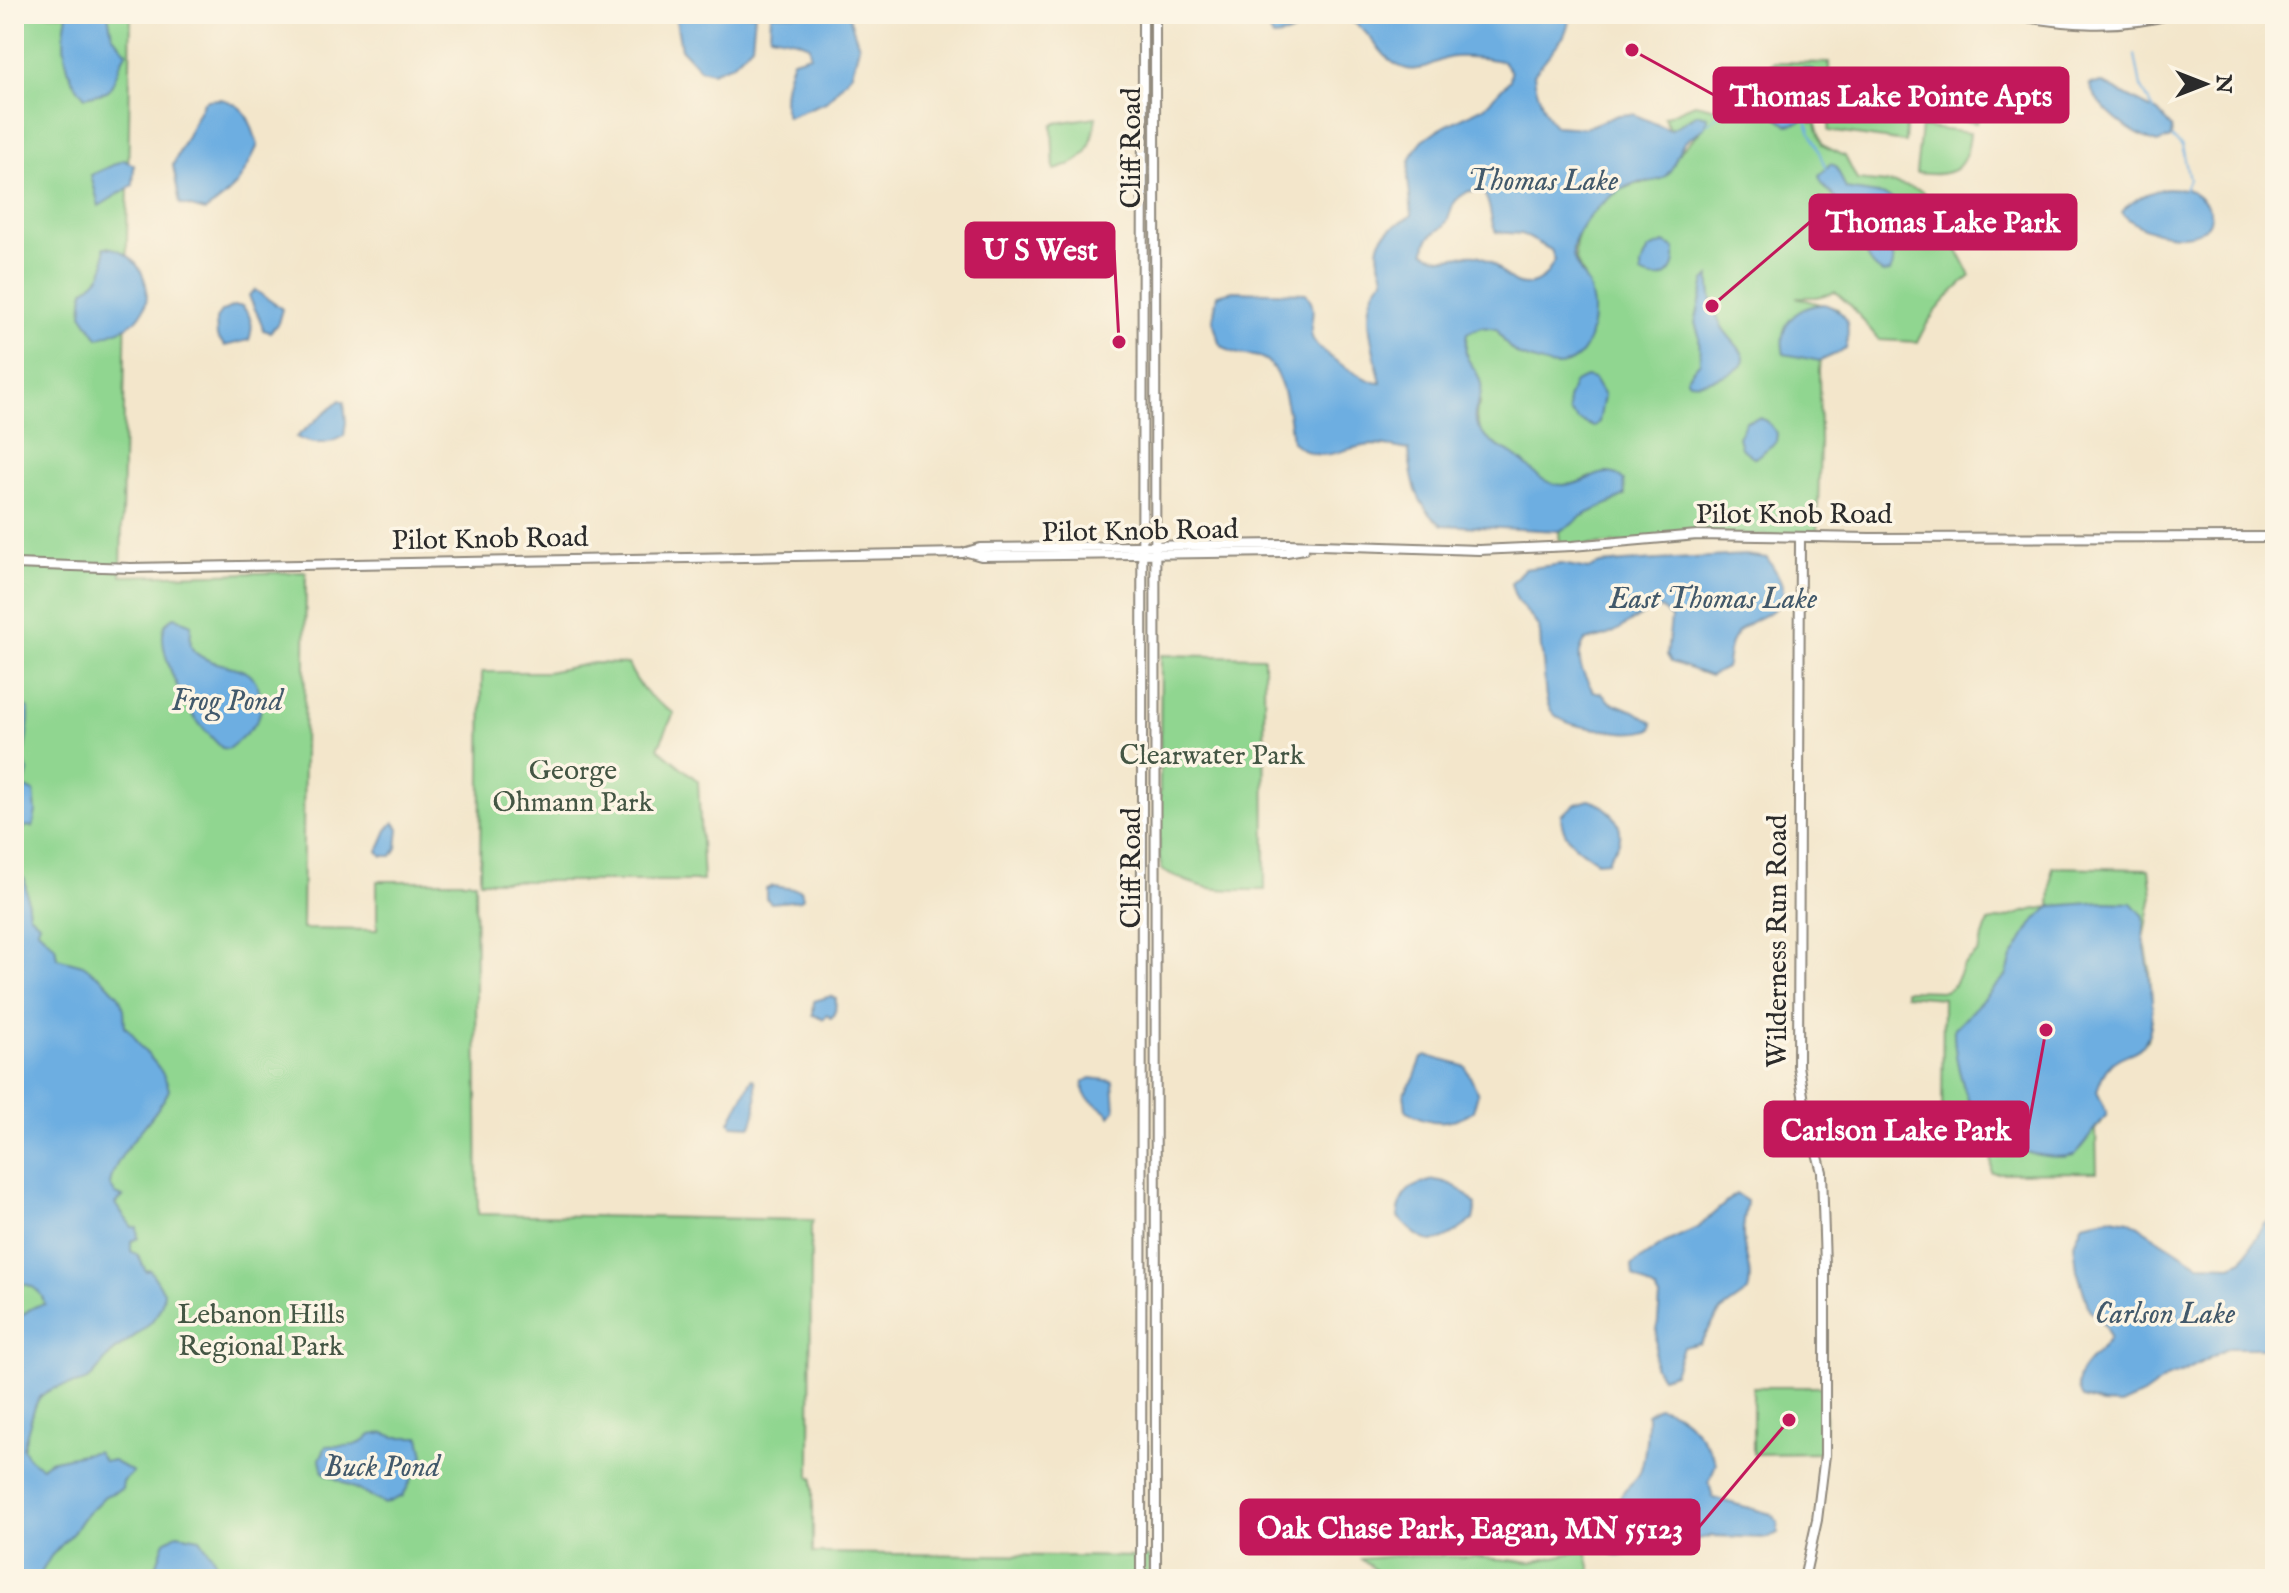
<svg xmlns="http://www.w3.org/2000/svg" width="2289" height="1593" font-family="'IM FELL English',serif">
<style>
.green{fill:#90d690;stroke:#5e805e;stroke-width:2}
.water{fill:#6daee1;stroke:#4c6c86;stroke-width:2;fill-rule:evenodd}
.lines{fill:none;stroke-linecap:round;stroke-linejoin:round}
.stream{stroke:#6daee1;stroke-width:2}
.secondary-casing{stroke:#8f887b;stroke-width:12}
.secondary{stroke:#fff;stroke-width:8}
.labels{text-anchor:middle;dominant-baseline:central;stroke-width:7;stroke-linejoin:round;paint-order:stroke}
.street-label{font-size:28px;fill:#2b2b2b;stroke:#fcf5e5}
.park-label{font-size:28px;fill:#445644;stroke:#fcf5e5}
.water-label{font-size:30px;font-style:italic;fill:#42596b;stroke:#fcf5e5}
.leader{fill:none;stroke:#c2185b;stroke-width:3}
.callout-dot{fill:#c2185b;stroke:#fcf5e5;stroke-width:3}
.callout{fill:#c2185b;stroke:#c2185b;stroke-width:3}
.callout-label{font-size:30px;text-anchor:middle;font-weight:bold;fill:#fff}
</style>
<rect width="100%" height="100%" fill="#fcf5e5"/>
<filter id="ink" filterUnits="userSpaceOnUse"><feTurbulence type="fractalNoise" baseFrequency=".0125" numOctaves="2"/><feDisplacementMap in="SourceGraphic" scale="16" xChannelSelector="R" yChannelSelector="G"/><feConvolveMatrix kernelMatrix="1 2 1 2 8 2 1 2 1" color-interpolation-filters="sRGB"/></filter>
<filter id="wash" filterUnits="userSpaceOnUse"><feTurbulence type="fractalNoise" baseFrequency=".006" numOctaves="4" result="noise"/><feDisplacementMap in="SourceGraphic" scale="32" xChannelSelector="R" yChannelSelector="G"/><feGaussianBlur stdDeviation="1.8" result="paint"/><feColorMatrix in="noise" values="0 0 0 0 0 0 0 0 0 0 0 0 0 0 0 0 0 1.4 0 .05"/><feComposite in="paint" operator="in"/></filter>
<g filter="url(#wash)">
<rect width="100%" height="100%" fill="#f3e6cb"/>
<!-- green -->
<g class="green">
<path d="M14,14h117l-10,562 185,-4 -4,357 75,1v-49h98l3,333 335,6 -2,6 -1,252h3v75l336,4v22h-1135z"/>
<path d="M1773,62l57,1 -7,37 -12,23 4,-3 7,25 23,11 12,24 40,4 26,7 20,30 28,55c-20,17 -44,41 -53,66l-39,-2 -27,-33 -17,-15 -18,5h-21l42,12 8,40 -26,12 -1,9 1,73 -3,95 -69,-3 -188,12 -1,-16 12,-6 9,-8 45,-21 -34,-19c-12,6 -28,12 -42,6 -14,-5 -22,-17 -34,-26 -5,-5 -10,-5 -16,-8 -17,-9 -29,-29 -19,-46l-15,-46 2,-25 14,-6 16,3c8,17 20,27 37,31l50,-85c-27,-35 14,-77 48,-90 6,-2 12,-1 18,-4 17,-13 33,-34 49,-48l-7,-16 -22,13 -6,-13 31,-13 30,7z"/>
<path d="M1939,74h15l19,8 8,20 -4,21 -44,-7z"/>
<path d="M1880,111l19,8 7,7 -1,16 -77,-11 2,-16 25,4 1,-3 6,1z"/>
<path d="M1096,117c-4,33 -9,45 -42,53l-2,-44 4,-3z"/>
<path d="M1921,127l49,6c-4,39 -17,44 -54,40z"/>
<path d="M1161,655l103,2 1,233c-48,0 -60,2 -103,-20l-3,-15z"/>
<path d="M593,663l35,1c11,25 23,35 46,49l-16,35 40,33 5,100h-223l2,-209h65z"/>
<path d="M2052,867l97,2 3,26 -8,44 6,30 2,50 -5,21 -8,9 -22,8 -11,10 -7,14 -2,11 10,22 -11,16 1,42 -105,1 -1,-37 -14,-19 -35,2 1,-121 -38,-3v-5l40,1 8,-5 10,-20 15,-14 10,-30c24,-4 37,-13 62,-15z"/>
<path d="M1753,1387h72v66l-72,1z"/>
<path d="M1586,1550l7,29h-207l-25,-20 34,-3 78,1 59,5z"/>
</g>
<!-- water -->
<g class="water">
<path d="M67,14h41l4,21 15,17c-10,13 -10,29 -20,40l-22,5c-22,-22 -24,-54 -18,-83z"/>
<path d="M681,14h74l-3,31 -19,19 -21,8 -12,-3 -19,-20 -5,-29z"/>
<path d="M771,14h77l11,32 -7,27 -26,29 -39,15c-7,-18 -1,-39 6,-57l17,-5 -1,-10 -13,-5 -26,-5z"/>
<path d="M1274,14h298l-8,22 -30,38c1,14 11,42 21,52l29,2 34,-13 15,-1 37,16 28,-16 10,2c-2,16 -13,16 -23,26 -10,11 -9,27 -22,36 -9,5 -20,3 -30,6 -16,6 -33,20 -44,33 -7,8 -15,21 -16,32 -2,14 12,26 16,39 8,23 5,65 -22,76 -14,6 -28,-3 -41,-6 -13,-3 -23,-17 -29,-29l-16,-2 -14,6c-6,35 8,26 14,51 3,14 -9,26 -6,36 5,17 20,25 35,33 22,11 26,33 57,32 22,-1 37,-23 57,-5l1,16 -45,21 -9,8 -12,6 -117,-6c-26,-19 -31,-45 -33,-75 -14,-2 -30,-7 -45,-4 -29,4 -42,20 -72,-4 -2,-21 -9,-79 -33,-85 -18,-4 -25,0 -40,-14l-6,-23 4,-25 16,-4 73,2c14,19 1,28 6,44 4,14 54,46 69,46 -6,-30 -25,-81 3,-104 0,-8 -3,-12 -5,-20 -5,-27 16,-32 33,-44l-4,-36 2,-18 5,-11 8,-10 14,-10 47,-23 26,-27 1,-8 -8,-11c-15,-2 -33,-5 -49,-4 -16,1 -32,16 -47,12 -34,-8 -34,-53 -79,-53 -27,1 -27,20 -55,21l-4,-8zM1469,191l14,1c10,14 5,25 13,40l26,2 29,16 4,10c-4,5 -6,12 -10,16 -2,2 -8,6 -11,7 -25,10 -33,-20 -54,-27 -17,-6 -31,10 -55,-4 0,-21 15,-17 22,-31 8,-17 2,-18 22,-30z"/>
<path d="M1803,68l11,2c5,25 6,52 -27,55 -14,-8 -18,-19 -16,-35z"/>
<path d="M2102,83l56,29 14,16 -1,10 -14,5c-26,-10 -58,-31 -68,-59z"/>
<path d="M221,99c27,6 29,23 37,46 -15,32 -22,47 -53,66l-25,-7 -7,-39 30,-62 4,-3z"/>
<path d="M124,160l10,5 -1,20 -34,21 -8,-31z"/>
<path d="M1830,164l6,2 10,23c24,5 62,3 63,35 -31,8 -8,31 -19,48l-7,1c-17,-8 -17,-25 -25,-41 -6,-11 -15,-18 -21,-31 -6,-10 -15,-12 -18,-25z"/>
<path d="M2167,188c6,1 13,0 19,1 17,5 36,29 16,41 -20,12 -68,1 -80,-18 9,-13 30,-21 45,-24z"/>
<path d="M1664,243l10,5c6,23 -12,38 -33,26v-8l8,-17z"/>
<path d="M104,247c32,0 57,45 34,71 -8,10 -28,15 -40,20l-16,-24 2,-24c19,-13 23,-21 20,-43z"/>
<path d="M1710,276c-1,16 3,35 11,49 10,20 44,36 4,50 -11,4 -24,9 -36,7l-3,-4 14,-16 -1,-27 -4,-12 10,-42z"/>
<path d="M255,290l27,19 -4,14 -8,9 -7,-2c-2,-14 -10,-21 -14,-35z"/>
<path d="M1824,304c26,9 26,20 22,45l-26,12 -36,-7c-7,-29 11,-47 40,-50z"/>
<path d="M233,306h9c10,11 12,19 7,34l-24,6 -8,-9 -1,-18 5,-7z"/>
<path d="M1586,377l8,2 10,17 -5,26 -5,5 -16,-7 -9,-8 -1,-13 7,-17z"/>
<path d="M340,400l4,2 2,20 -2,14c-16,9 -32,10 -48,1z"/>
<path d="M1760,418l7,3 10,12 -1,9 -21,16 -14,-10 -3,-11 8,-16z"/>
<path d="M1745,555l22,3c47,64 -21,48 -36,85 -3,8 -3,18 -5,25l-16,8 -39,-14 -4,-7 4,-37 -10,-10c-17,3 -25,11 -40,20 -11,8 -23,10 -36,13 -12,17 -2,33 8,50l8,2 9,9 24,9 19,12 -1,6c-22,7 -38,2 -61,-1 -59,-8 -41,-34 -50,-80 -1,-6 0,-14 -2,-19 -9,-19 -22,-19 -28,-46l13,-14 38,-5 26,5 12,-5 24,-2z"/>
<path d="M175,617l16,7c1,10 -4,22 5,29 14,12 37,11 52,20 13,9 16,32 10,46 -5,9 -22,24 -30,30l-6,-1c-10,-10 -22,-22 -30,-34 -11,-18 -48,-88 -17,-97z"/>
<path d="M14,685l4,4 2,16 8,3c5,19 -10,45 0,63l-4,16 10,5 2,19 -3,16 -7,-1c-8,8 -9,13 -7,24l-5,6z"/>
<path d="M1589,800c17,4 38,24 29,44 -3,6 -8,9 -10,17l-10,1c-18,-13 -37,-22 -37,-47l15,-11z"/>
<path d="M394,822l5,6 -2,20 -5,8h-10l-4,-5 9,-21z"/>
<path d="M14,866l11,14 4,34 10,9 -2,6 18,17 2,12 26,7 21,15 15,16 5,13 1,18c9,5 10,12 16,20 11,13 24,24 28,43 -13,30 -56,63 -59,95l6,9 7,3 -8,7 17,23h5l1,11 -7,3v10l7,4 8,16 4,-1 14,22c-2,33 -34,44 -55,64 -7,7 -12,18 -20,23 -15,9 -40,4 -51,21 -7,13 -10,33 -15,48l6,11 13,8 7,-6 48,-10 7,10h9l20,11 -10,10 -1,7 -17,7 -23,23 -9,14 -22,23 -10,17 3,6h-14l-11,-6 -5,3v-249c5,-12 19,-22 31,-23 -5,-16 -15,-20 -31,-22z"/>
<path d="M773,886l28,4 2,7 -2,3 -30,3 -5,-5v-9z"/>
<path d="M2104,902l28,1 12,13c1,8 -1,17 0,25 4,26 15,76 2,99 -11,22 -38,6 -49,52l10,22 -31,40c-12,5 -30,2 -43,0 -14,-3 -34,-10 -45,-21 -21,-20 -35,-76 -34,-104l52,-53 6,-18 21,-36 19,-16z"/>
<path d="M831,996l5,3 -1,15 -4,4 -4,-3 -3,4 -11,-4 1,-14z"/>
<path d="M1427,1056l38,10 13,27 -5,18c-19,13 -45,15 -67,-1l-2,-17 10,-14 8,-21z"/>
<path d="M1091,1078l22,3 2,29 -5,6c-8,-15 -30,-11 -26,-34z"/>
<path d="M752,1079l3,1c2,14 2,33 -4,46l-18,-1 -3,-3z"/>
<path d="M1434,1180c19,2 30,11 42,25l-3,15c-34,25 -44,32 -75,-3 3,-27 12,-31 36,-37z"/>
<path d="M1736,1194l11,7c-1,11 -4,22 -4,33 0,22 11,35 5,58l-27,19 -21,32 -17,4 -9,26 -12,4 -8,-11 6,-68 -4,-7 -23,-15 -1,-11 32,-22 33,-15z"/>
<path d="M2112,1217l17,3 69,44 33,1 12,-5 21,-36 11,-6v130h-47l-45,24 -15,5 -25,18 -22,10 -19,-1 -20,-6c-16,-27 17,-41 28,-61l-6,-12 -15,-16 -12,-39 -3,-27 9,-20z"/>
<path d="M1658,1407c25,4 49,32 58,56l-7,20 4,15 58,16 7,8v11l-10,5 -56,-2 -94,20 -9,-4c-9,-18 4,-45 14,-60 5,-7 14,-12 17,-20 6,-17 7,-40 7,-58z"/>
<path d="M384,1433l12,4h24l4,18 -21,41 -18,8 -62,-32 -3,-13 6,-13c19,-1 31,4 45,-11z"/>
<path d="M177,1534l23,4 15,22 2,19h-65l13,-38z"/>
</g>
<g class="lines">
<!-- stream -->
<g class="stream">
<path d="M2135,55l6,32 13,23"/>
<path d="M1804,116l22,53"/>
<path d="M1708,123l14,-11 52,-3"/>
<path d="M2172,138l10,8 7,33 -4,10"/>
</g>
</g>
</g>
<g filter="url(#ink)">
<g class="lines">
<!-- secondary casing -->
<g class="secondary-casing">
<g id="secondary">
<path d="M1155,14l1,1565"/>
<path d="M2010,14c55,11 109,15 163,0"/>
<path d="M1800,537l-2,529 7,41 17,65 3,94v189l-8,65 -13,59"/>
<path d="M967,552l14,4 306,-4 17,-3"/>
<path d="M14,564l117,4 832,-15 17,-5 308,-4 191,6 93,-4 125,-11 173,3 405,-1"/>
<path d="M1141,1579l2,-1565"/>
</g>
</g>
<!-- secondary -->
<use href="#secondary" class="secondary"/>
</g>
</g>
<g class="labels">
<!-- street labels -->
<g class="street-label">
<text transform="translate(1132 148) rotate(-90)">Cliff Road</text>
<text x="1794" y="515">Pilot Knob Road</text>
<text transform="translate(1140 532) rotate(-1)">Pilot Knob Road</text>
<text transform="translate(490 540) rotate(-1)">Pilot Knob Road</text>
<text transform="translate(1132 868) rotate(-90)">Cliff Road</text>
<text transform="translate(1778 941) rotate(-90)">Wilderness Run Road</text>
</g>
<!-- park labels -->
<g class="park-label">
<text x="1212" y="756">Clearwater Park</text>
<text x="573" y="771">George<tspan x="573" dy="32">Ohmann Park</tspan></text>
<text x="261" y="1315">Lebanon Hills<tspan x="261" dy="32">Regional Park</tspan></text>
</g>
<!-- water labels -->
<g class="water-label">
<text x="1543" y="182">Thomas Lake</text>
<text x="1713" y="600">East Thomas Lake</text>
<text x="227" y="702">Frog Pond</text>
<text x="2165" y="1315">Carlson Lake</text>
<text x="382" y="1468">Buck Pond</text>
</g>
</g>
<!-- callouts -->
<path class="leader" d="M1632 50L1714 95M1712 306L1810 222M1119 342L1114 250M2046 1030L2028 1129M1789 1420L1699 1527"/>
<g class="callout-dot">
<circle cx="1632" cy="50" r="8"/>
<circle cx="1712" cy="306" r="8"/>
<circle cx="1119" cy="342" r="8"/>
<circle cx="2046" cy="1030" r="8"/>
<circle cx="1789" cy="1420" r="8"/>
</g>
<g class="callout">
<rect x="1714" y="68" width="354" height="54" rx="8"/>
<rect x="1810" y="195" width="266" height="54" rx="8"/>
<rect x="966" y="223" width="148" height="54" rx="8"/>
<rect x="1765" y="1102" width="263" height="54" rx="8"/>
<rect x="1241" y="1500" width="458" height="54" rx="8"/>
</g>
<g class="callout-label">
<text x="1891" y="106">Thomas Lake Pointe Apts</text>
<text x="1943" y="232">Thomas Lake Park</text>
<text x="1040" y="260">U S West</text>
<text x="1896" y="1140">Carlson Lake Park</text>
<text x="1470" y="1538">Oak Chase Park, Eagan, MN 55123</text>
</g>
<!-- margin -->
<rect width="2289" height="1593" fill="none" stroke="#fcf5e5" stroke-width="48"/>
<!-- north arrow -->
<g transform="translate(2205 84) rotate(90)" stroke="#fcf5e5" stroke-width="6" paint-order="stroke">
<path d="M0-6L14 30L0 20L-14 30Z" fill="#2b2b2b"/>
<text y="-12" font-size="22" font-weight="bold" text-anchor="middle" fill="#2b2b2b">N</text>
</g>
</svg>
